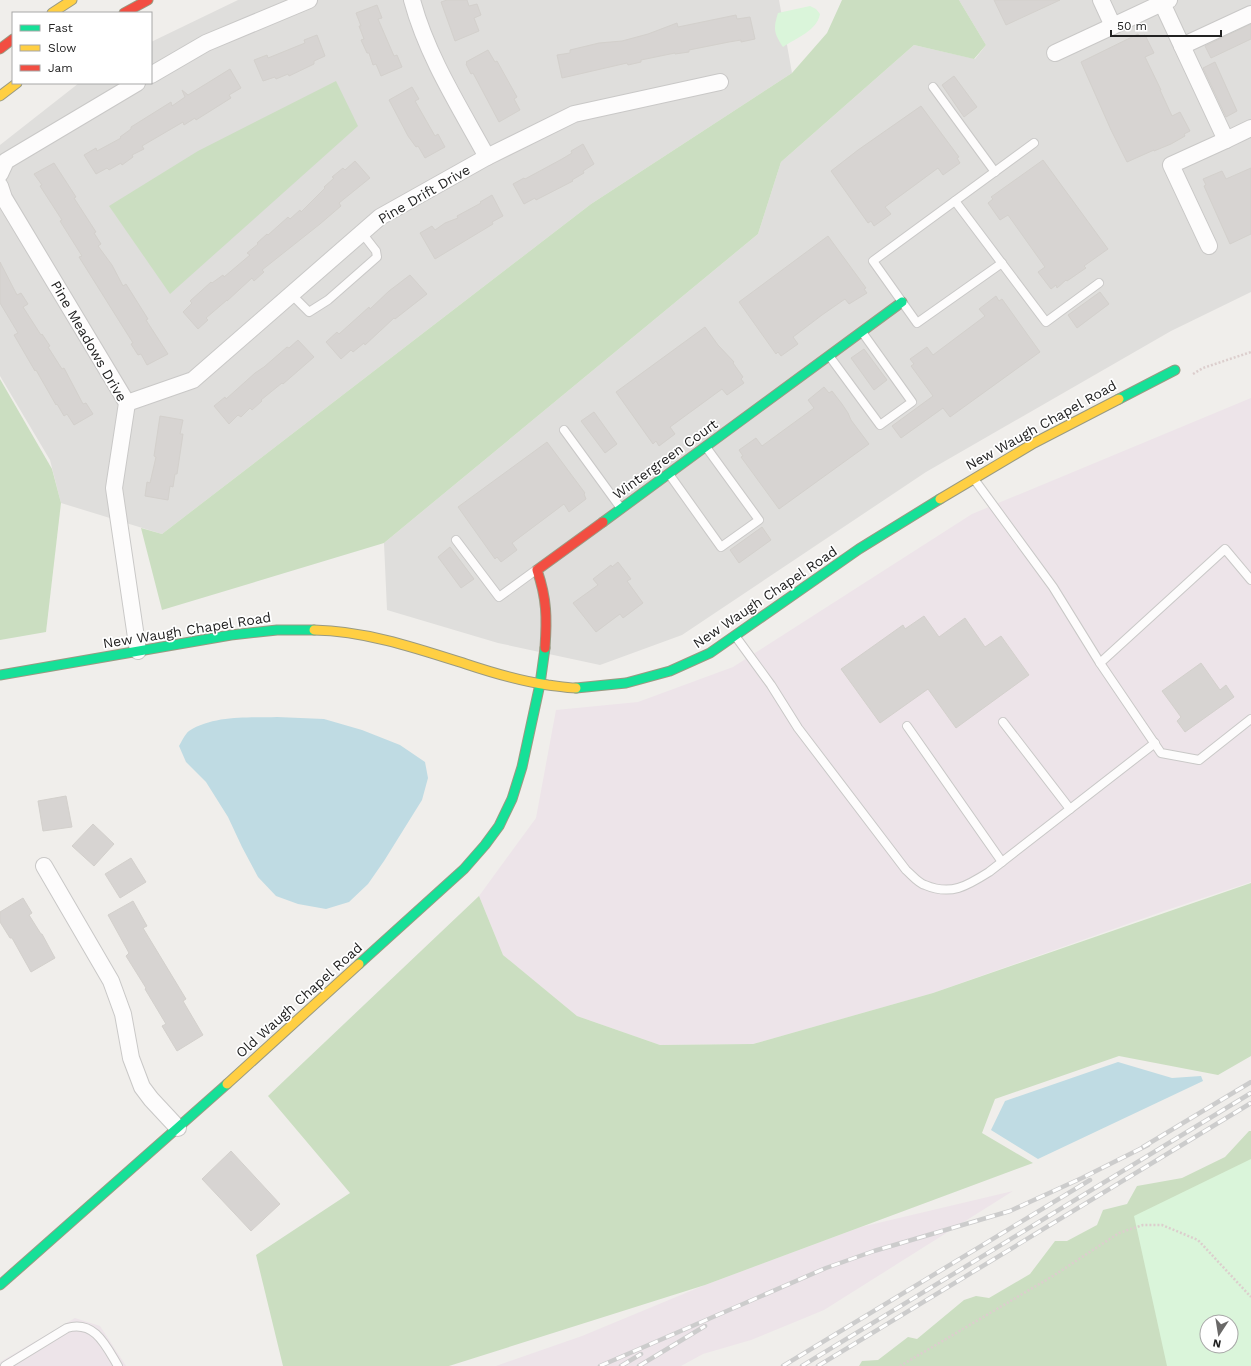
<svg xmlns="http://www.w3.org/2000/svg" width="1251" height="1366" font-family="'Work Sans',sans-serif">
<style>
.residential{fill:#dfdedc}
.industrial{fill:#ede4e9}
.forest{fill:#cbdec1;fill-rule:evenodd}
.park{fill:#daf5da;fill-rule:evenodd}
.water{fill:#bfdbe3}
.building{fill:#d7d4d2;stroke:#d3d0cc}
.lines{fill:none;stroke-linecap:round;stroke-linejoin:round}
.lane-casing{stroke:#c9c8c7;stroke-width:10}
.street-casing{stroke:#c9c8c7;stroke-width:18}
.fast-casing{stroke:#999a82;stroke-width:11}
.slow-casing{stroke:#999a82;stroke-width:11}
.jam-casing{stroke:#999a82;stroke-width:11}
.path{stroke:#dccecd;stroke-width:2.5;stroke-dasharray:2 2;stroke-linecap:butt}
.lane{stroke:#fdfcfc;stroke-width:8}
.street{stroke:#fdfcfc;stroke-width:16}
.fast{stroke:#16e098;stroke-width:9}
.slow{stroke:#ffcf43;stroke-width:9}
.jam{stroke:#f24e42;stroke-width:9}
.rail-casing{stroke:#ccc;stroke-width:4.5}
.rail{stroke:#fff;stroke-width:3;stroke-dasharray:9;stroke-linecap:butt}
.labels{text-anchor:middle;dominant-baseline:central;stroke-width:3.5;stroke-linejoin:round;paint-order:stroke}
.street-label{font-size:14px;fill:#222;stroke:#fff}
</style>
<rect width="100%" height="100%" fill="#f0eeeb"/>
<!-- residential -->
<g class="residential">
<path d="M238,0h541l13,73 -201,131 -429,330 -101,-31 -11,-43 -50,-84v-231l79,-62h72v-41z"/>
<path d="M959,0h292v292l-80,39 -245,141 -244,163 -82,30 -102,-22 -111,-33 -3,-67 374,-309 23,-72 133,-117 61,14 11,-14z"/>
</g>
<!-- industrial -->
<g class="industrial">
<path d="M1251,398v484l-84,28 -234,83 -180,51 -93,1 -83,-29 -74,-61 -24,-59 57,-78 20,-108 82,-8 95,-35 239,-153z"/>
<path d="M1013,1191l-189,119 -73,30 -48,14 -22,12h-185l86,-30 123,-51 156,-58z"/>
<path d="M75,1318l25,8 26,40h-126v-4z"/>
</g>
<!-- forest -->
<g class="forest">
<path d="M842,0h117l27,45 -12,14 -60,-14 -133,117 -23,72 -374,309 -222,67 -21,-82 21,6 429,-330 201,-131 35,-40z"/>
<path d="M336,81l22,45 -188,168 -61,-88 89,-55z"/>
<path d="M0,379l52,90 9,34 -15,129 -46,8z"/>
<path d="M1251,883v173l-33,19 -99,-19 -124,43 -13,34 51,30 -328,122 -256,81h-166l-27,-111 94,-62 -82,-97 211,-200 24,59 74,61 83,29 93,-1 180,-51z"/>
<path d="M1249,1131h2v235h-392l3,-5 16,-1 30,-23 9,2 47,-39 12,-4 13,2 41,-24 25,-33h12l30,-16 6,-15 24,-6 10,-18 45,-8 43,-21zM1207,1322h24v24h-24z"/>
</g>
<!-- park -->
<g class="park">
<path d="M810,6l6,3 4,5c-3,17 -24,24 -37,33 -9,-14 -10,-18 -5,-34z"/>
<path d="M1251,1159v207h-84l-33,-150zM1207,1322h24v24h-24z"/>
</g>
<!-- water -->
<g class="water">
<path d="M277,717l47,2 38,11 38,15 25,17 3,16 -6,22 -38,61 -16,23 -19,18 -23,7 -28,-5 -22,-8 -18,-19 -16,-30 -14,-30 -22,-35 -20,-20 -7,-16c3,-5 6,-12 10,-15 25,-16 60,-13 88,-14z"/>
<path d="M1118,1062l54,16 29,-2 2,5 -165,78 -47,-29 14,-29z"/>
</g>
<!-- building -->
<g class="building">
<path d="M447,0h20l2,6 8,-2 4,11 -7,3 5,13 -24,10 -14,-39z"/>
<path d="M994,0h66l-54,25z"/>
<path d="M377,5l5,13 -4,1 16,37 3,-1 5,12 -21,9 -5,-12 -3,1 -4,-12h-2l-6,-13 3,-1 -5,-13h2l-5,-13z"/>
<path d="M736,15l1,4 13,-2 5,22 -14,3v-2l-12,2 -40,8v2l-14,2v-1l-34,7v2l-13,3 -1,-2 -65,15 -5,-23 13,-2v-3l29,-7 23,-2 26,-7 29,-11 1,4z"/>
<path d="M1251,24v15l-40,19 -6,-12z"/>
<path d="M1138,34l2,3 5,-2 9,18 -9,4 16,33h-1l12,26 8,-4 10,19 -6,3 1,2 -14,8 -17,7v-1l-27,12 -16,-32 -30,-68z"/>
<path d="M317,35l8,21 -11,5v3l-25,12 -1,-2 -12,5 -1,-2 -12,4 -9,-21 13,-5 1,3 37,-15 -1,-3z"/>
<path d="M488,50l7,12 2,-1 20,36 -3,2 6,11 -21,12 -26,-49 -2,1 -5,-10 1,-1 -1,-1z"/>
<path d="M1215,62l22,49 -11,6 -23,-49z"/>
<path d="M230,69l11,19 -12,7 2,3 -35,22 -1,-2 -11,7 -1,-3 -41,24 2,3 -12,6 1,2 -11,8 -1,-2 -12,7 -2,-2 -11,6 -12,-19 12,-7 1,3 24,-13 -1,-1 11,-8v-2l40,-25 1,4 13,-9 -3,-7 6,5z"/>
<path d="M954,76l23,31 -13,10 -22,-32z"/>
<path d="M412,87l7,12 -4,2 20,35 3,-2 7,13 -20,11 -7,-12 -2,1 -8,-11 -19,-36z"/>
<path d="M921,106l38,51 -2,1 3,5 -17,12 -5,-7 -23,17 -30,22 6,7 -17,12 -3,-5 -3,2 -37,-52 27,-21z"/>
<path d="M583,144l11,20 -11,7 1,2 -12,7 1,1 -37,19 -1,-2 -11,6 -11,-20 11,-6 1,1 37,-20 10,-6 -1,-2z"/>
<path d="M1043,160l65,89 -24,17 2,2 -19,13 -1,-1 -9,8 -1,-3 -5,4 -13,-17 7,-5 -37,-52 -8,5 -12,-17 5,-4 -2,-2z"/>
<path d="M355,161l15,17 -31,25 2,3 -21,18 -58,46 2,2 -10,9 -2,-3 -25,23v-1l-21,18 2,2 -10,9 -15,-17 9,-9 -2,-2 21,-19 1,1 11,-8 1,2 26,-22 -3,-2 11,-9 -1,-1 10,-9 1,1 20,-18 2,2 10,-9 1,2 24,-24 -1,-1 10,-9 -2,-1 11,-9 2,2z"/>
<path d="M54,163l22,34 -2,1 22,34 -2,1 7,11 -3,2 14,19 11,21 3,-2 22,35 -2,1 22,34 -21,11 -6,-11 -3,1 -7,-11 2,-1 -54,-86 3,-1 -22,-35 2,-1 -22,-34 2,-1 -8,-11z"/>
<path d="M1251,168v66l-21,10 -26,-58 2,-1 -3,-6 19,-8 4,8z"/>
<path d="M492,195l11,21 -11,6 1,2 -58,35 -15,-26 12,-7 3,4 10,-7 13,-5 -1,-2 24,-13 -1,-1z"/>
<path d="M828,236l38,52 -2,1 3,4 -18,11 -4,-5 -23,16 -29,22 5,7 -17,12 -3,-4 -2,2 -37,-52z"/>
<path d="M0,262l17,33 4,-2 7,11 -5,3 18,28 1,-1 8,12 -2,1 14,22 2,-1 19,36 3,-1 7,11 -19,11 -7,-11 -3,2 -7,-12 -1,1 -20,-35 -1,1 -21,-36 4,-2 -18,-30z"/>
<path d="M410,275l17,19 -32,25 -1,-1 -29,27 -1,-2 -11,9 -2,-2 -10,9 -15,-17 11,-10 2,2 30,-27 1,2 19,-18z"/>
<path d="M1100,292l9,12 -32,24 -9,-13z"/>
<path d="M996,296l3,5 3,-2 38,53 -90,65 -7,-9 -42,30 -9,-12 41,-30 -22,-30 3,-2 -4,-5 17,-12 6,8 52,-39 -6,-7z"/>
<path d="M705,327l13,18 16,17 -1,1 10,14 -2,2 3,4 -17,12 -5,-6 -52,38 5,7 -16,12 -3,-5 -3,3 -37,-52z"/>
<path d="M298,340l16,17 -31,27 -1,-1 -21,17 1,1 -10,9 -2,-2 -9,9 -3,-2 -9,9 -15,-18 11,-9 1,2 29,-26 9,-6 23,-20 2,1z"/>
<path d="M864,349l23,31 -13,10 -23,-32z"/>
<path d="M824,387l5,6 3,-2 10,13 6,9 3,7 18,24 -90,65 -38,-52 2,-1 -4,-6 17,-12 6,8 52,-38 -6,-8z"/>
<path d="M594,412l23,32 -12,9 -24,-32z"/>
<path d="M160,416l23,4 -3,14h3l-6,40h-2l-2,13 -3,-1 -2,14 -23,-4 2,-14 3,1 6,-26 -2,-1z"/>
<path d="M547,442l38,51 -1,1 2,5 -17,13 -5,-8 -52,39 5,7 -16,12 -4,-5 -2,2 -37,-52z"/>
<path d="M762,527l9,13 -32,23 -9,-13z"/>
<path d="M450,547l24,32 -13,9 -23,-31z"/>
<path d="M618,562l13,17 -4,2 16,22 -20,15 -3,-4 -24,18 -23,-29 25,-18 -5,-6 18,-14 1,2z"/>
<path d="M924,616l15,21 26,-19 20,29 16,-11 28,39 -73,53 -28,-39 -48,34 -39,-54 62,-44 2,4z"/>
<path d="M1201,663l19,27 6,-5 8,12 -49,35 -8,-11 4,-4 -19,-26z"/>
<path d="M66,796l6,31 -29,4 -5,-30z"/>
<path d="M93,824l21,20 -20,22 -22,-20z"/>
<path d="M131,858l15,24 -26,16 -15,-24z"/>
<path d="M23,898l9,15 -3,2 12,19h1l13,24 -24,14 -19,-34h-2l-10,-16v-10z"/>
<path d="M133,901l14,25 -4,2 43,71 -3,2 20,34 -26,16 -15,-25 4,-2 -21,-35 1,-1 -20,-32 3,-3 -21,-38z"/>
<path d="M231,1151l49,53 -29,27 -49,-52z"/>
</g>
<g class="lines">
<!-- lane casing -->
<g class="lane-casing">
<g id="lane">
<path d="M933,87l62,85"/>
<path d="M955,201l91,121 53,-39"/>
<path d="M1002,263l-85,60 -44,-62 161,-118"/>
<path d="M291,294l18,18 19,-12 49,-43 -1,-6 -14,-18"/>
<path d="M830,357l50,68 32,-23 -50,-70"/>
<path d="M564,430l56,77"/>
<path d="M669,474l52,73 38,-27 -53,-73"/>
<path d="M974,479l79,108 47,76 61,90 38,7 52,-41"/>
<path d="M456,540l43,57 37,-27"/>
<path d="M736,637l35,48 27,43 108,142c6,5 12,13 19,15 26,11 42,1 64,-13l166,-129"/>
<path d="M1100,663l125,-114 26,31"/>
<path d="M1003,722l67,87"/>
<path d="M907,726l95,136"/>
<path d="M5,1366l62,-38c28,-8 39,18 51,38"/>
</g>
</g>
<!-- street casing -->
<g class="street-casing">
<g id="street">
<path d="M412,0c15,56 47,106 75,157"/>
<path d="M1101,0l12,26 49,-23"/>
<path d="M1169,0l-7,3 20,43 69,-32"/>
<path d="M1182,46l44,94 25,-12"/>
<path d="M1055,53l58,-27"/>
<path d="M151,75l55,-32 103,-43"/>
<path d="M0,174l6,-13 131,-78"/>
<path d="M0,186l4,12 123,205 -13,85 24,163"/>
<path d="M1209,246l-38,-81 55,-25"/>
<path d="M127,403l66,-23 187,-163 107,-60 87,-43 146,-32"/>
<path d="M44,866l67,115 12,33 8,44 11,29 9,12 27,29"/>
</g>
</g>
<!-- fast casing -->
<g class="fast-casing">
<g id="fast">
<path d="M1119,399l56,-29"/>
<path d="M603,522l299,-220"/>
<path d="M0,675l231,-40 46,-5h37"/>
<path d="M576,688l50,-5 44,-12 40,-18 149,-104 81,-50"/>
<path d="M359,964l105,-95 21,-24 14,-19 13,-27 10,-32 18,-83 5,-36"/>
<path d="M0,1285l227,-201"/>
</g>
</g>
<!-- slow casing -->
<g class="slow-casing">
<g id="slow">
<path d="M52,13l20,-13"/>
<path d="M0,96l17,-13"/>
<path d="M940,499l94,-56 85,-44"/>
<path d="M314,630c52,1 102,18 152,34 27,9 54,17 82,21 9,1 18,3 28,3"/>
<path d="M227,1084l132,-120"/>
</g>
</g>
<!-- jam casing -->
<g class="jam-casing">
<g id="jam">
<path d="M124,13l24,-13"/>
<path d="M0,49l13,-10"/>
<path d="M545,648c2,-30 2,-49 -8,-78l66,-48"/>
</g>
</g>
<!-- path -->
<g class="path">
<path d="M1193,374l10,-6 48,-16"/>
<path d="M900,1366l153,-90 66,-43 24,-8h19l36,15 53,57"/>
</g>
<!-- lane -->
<use href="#lane" class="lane"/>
<!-- street -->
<use href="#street" class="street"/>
<!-- fast -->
<use href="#fast" class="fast"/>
<!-- slow -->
<use href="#slow" class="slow"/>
<!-- jam -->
<use href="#jam" class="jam"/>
<!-- rail casing -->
<g class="rail-casing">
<g id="rail">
<path d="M1143,1147l108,-65"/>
<path d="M600,1366l226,-98 48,-17 136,-40 72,-33 66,-33"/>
<path d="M621,1366l20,-12"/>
<path d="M639,1366l66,-40"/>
<path d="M783,1366l307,-186"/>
<path d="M802,1366l449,-273"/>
<path d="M818,1366l433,-263"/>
</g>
</g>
<!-- rail -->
<use href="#rail" class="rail"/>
</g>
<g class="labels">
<!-- street labels -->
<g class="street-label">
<text transform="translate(424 194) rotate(-30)">Pine Drift Drive</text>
<text transform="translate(89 341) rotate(60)">Pine Meadows Drive</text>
<text transform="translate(1041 425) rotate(-29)">New Waugh Chapel Road</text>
<text transform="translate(665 459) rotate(-36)">Wintergreen Court</text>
<text transform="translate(765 597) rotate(-34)">New Waugh Chapel Road</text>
<text transform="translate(187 630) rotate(-9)">New Waugh Chapel Road</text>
<text transform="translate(299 1000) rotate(-42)">Old Waugh Chapel Road</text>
</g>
</g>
<!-- legend -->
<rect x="12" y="12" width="140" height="72" fill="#ffffff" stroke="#a7a7a7"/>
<rect x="20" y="25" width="20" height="6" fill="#16e098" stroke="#a7a7a7"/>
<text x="48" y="32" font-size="12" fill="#222222">Fast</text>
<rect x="20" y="45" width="20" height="6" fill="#ffcf43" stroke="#a7a7a7"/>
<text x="48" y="52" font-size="12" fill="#222222">Slow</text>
<rect x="20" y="65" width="20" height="6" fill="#f24e42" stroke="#a7a7a7"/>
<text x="48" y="72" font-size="12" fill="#222222">Jam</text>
<!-- north arrow -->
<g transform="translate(1219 1334) rotate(192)"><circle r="19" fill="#ffffff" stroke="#a7a7a7"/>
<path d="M0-3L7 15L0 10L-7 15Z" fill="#6a6968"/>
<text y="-6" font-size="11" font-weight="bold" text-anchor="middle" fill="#222222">N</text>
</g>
<!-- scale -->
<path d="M1111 30v6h110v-6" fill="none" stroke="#222222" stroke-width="2"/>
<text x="1117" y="30" font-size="12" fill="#222222" stroke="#ffffff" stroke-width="3" paint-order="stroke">50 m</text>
</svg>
